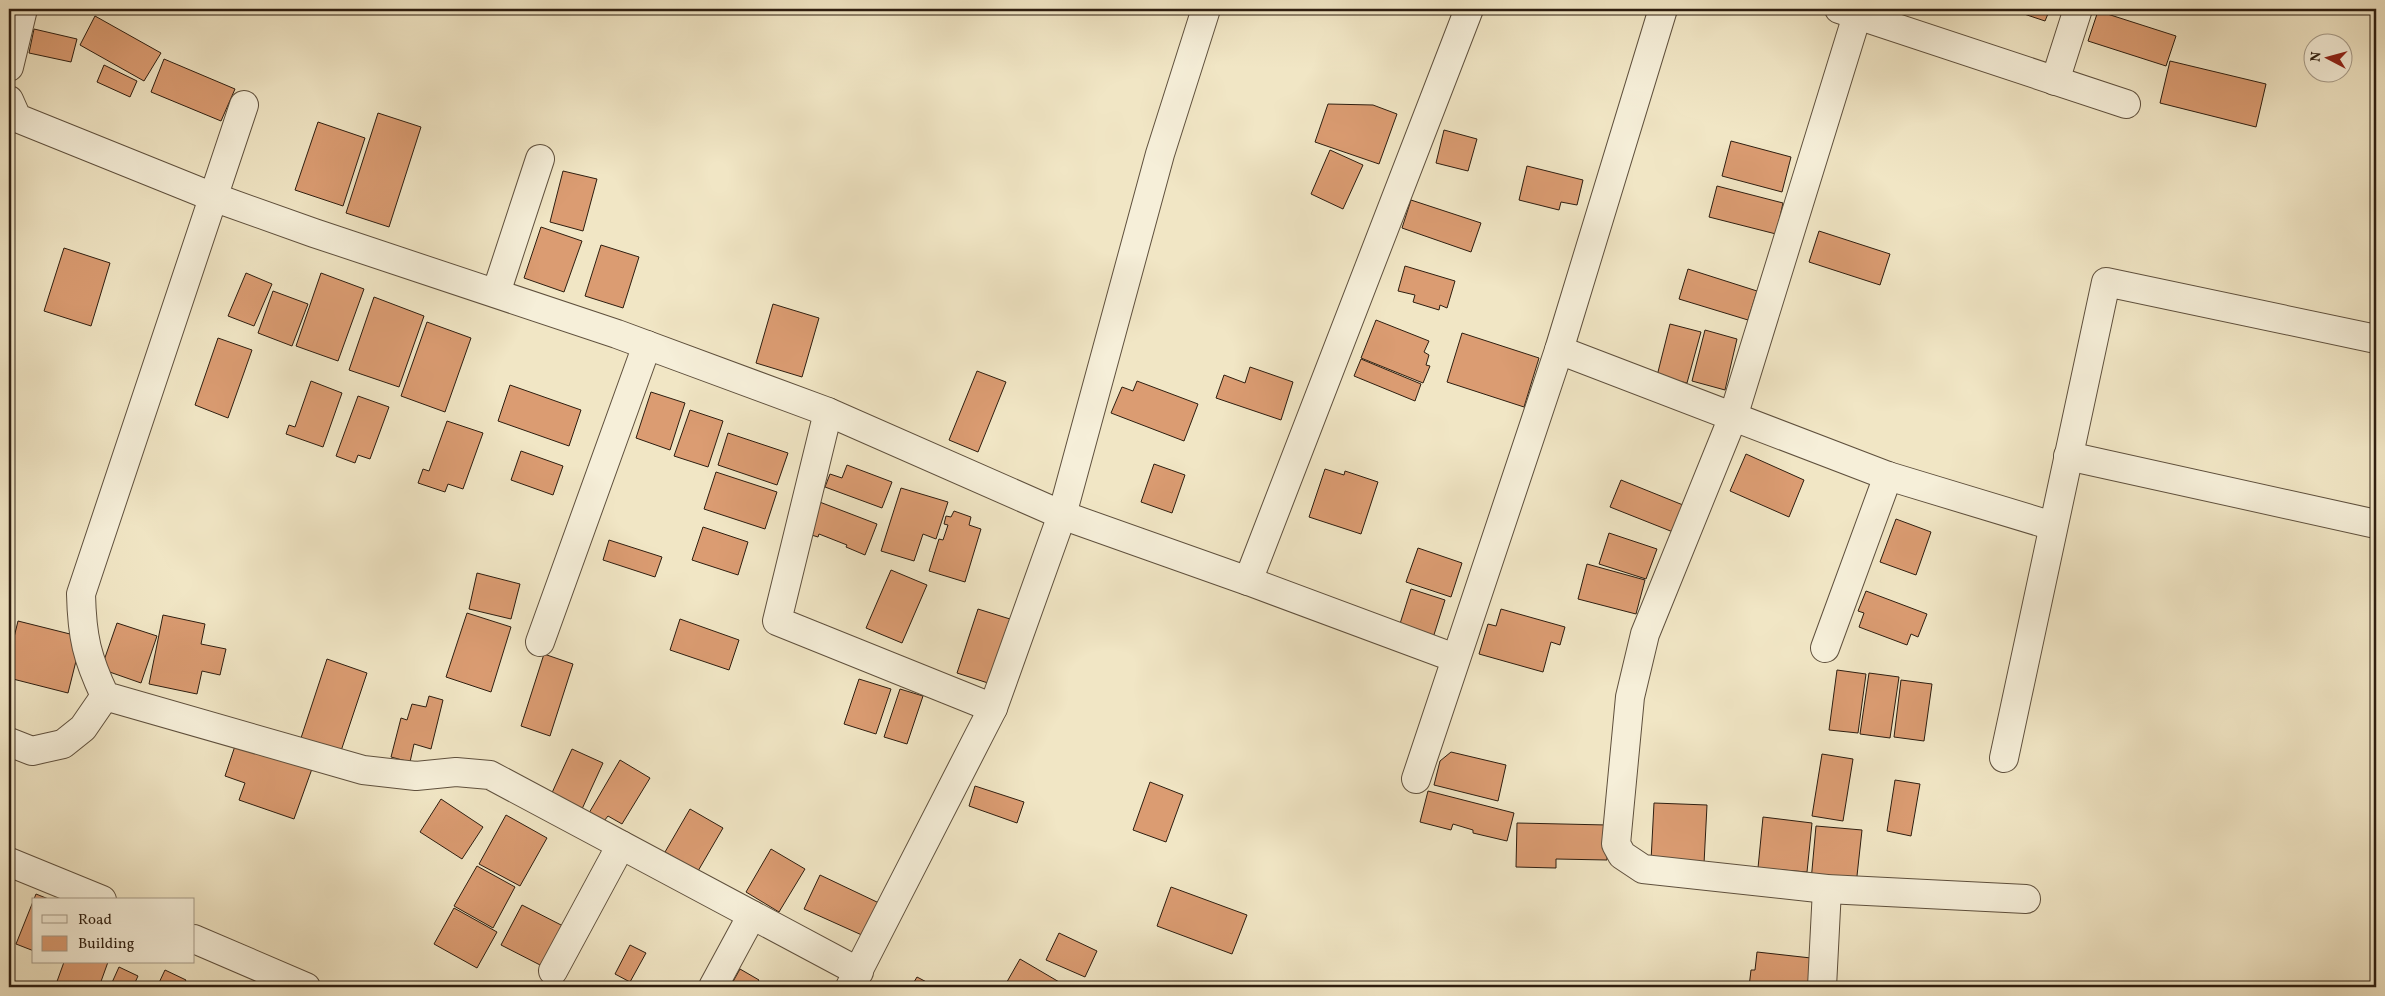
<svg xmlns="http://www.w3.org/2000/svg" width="2385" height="996" font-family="Vollkorn,serif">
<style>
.building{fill:#db9c72;stroke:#2e1e10}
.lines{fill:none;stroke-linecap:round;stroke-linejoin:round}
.minor-casing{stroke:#5f503d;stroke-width:30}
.minor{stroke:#f6efd9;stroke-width:28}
</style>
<rect width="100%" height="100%" fill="#f1e6c5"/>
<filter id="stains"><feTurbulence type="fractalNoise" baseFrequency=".004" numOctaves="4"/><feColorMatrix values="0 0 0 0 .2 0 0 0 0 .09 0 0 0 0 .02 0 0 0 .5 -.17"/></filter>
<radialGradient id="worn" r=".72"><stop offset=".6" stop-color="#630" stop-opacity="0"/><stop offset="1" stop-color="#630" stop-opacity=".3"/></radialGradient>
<!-- building -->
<g class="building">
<path d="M2009,9h41l-5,12z"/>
<path d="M2098,11l78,25 -10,30 -78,-25z"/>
<path d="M95,16l66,37 -17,28 -64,-36z"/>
<path d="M34,29l43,10 -6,23 -42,-9z"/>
<path d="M164,59l71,30 -14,32 -70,-29z"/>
<path d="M2170,61l96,23 -10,43 -96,-24z"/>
<path d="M104,65l33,16 -7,16 -33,-15z"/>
<path d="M1328,104l45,1 24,9 -18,50 -64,-22z"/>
<path d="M378,113l43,14 -32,100 -43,-14z"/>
<path d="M318,122l47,16 -22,68 -48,-16z"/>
<path d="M1444,130l33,9 -9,32 -32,-8z"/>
<path d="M1731,141l60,16 -9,35 -60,-16z"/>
<path d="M1330,150l33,15 -20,44 -32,-15z"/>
<path d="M1527,166l56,14 -6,25 -16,-3 -2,8 -40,-10z"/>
<path d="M563,171l34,8 -14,52 -33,-9z"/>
<path d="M1717,186l66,17 -7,31 -67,-17z"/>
<path d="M1411,200l70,23 -10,29 -69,-24z"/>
<path d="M541,227l41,14 -18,51 -40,-14z"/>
<path d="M1819,231l71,23 -10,31 -71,-23z"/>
<path d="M601,245l38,12 -16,51 -38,-12z"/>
<path d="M64,248l46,15 -19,63 -47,-15z"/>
<path d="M1405,266l50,15 -8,27 -7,-3 -1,5 -26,-8 2,-7 -17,-4z"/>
<path d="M1688,269l69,22 -9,29 -69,-21z"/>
<path d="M246,273l26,11 -18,42 -26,-10z"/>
<path d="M321,273l43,16 -26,72 -42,-15z"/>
<path d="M273,291l35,13 -16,42 -34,-13z"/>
<path d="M374,297l50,19 -25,71 -50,-17z"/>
<path d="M773,304l46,14 -17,59 -46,-14z"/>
<path d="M1376,320l53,21 -5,11 5,3 -3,10 4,1 -7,17 -62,-25z"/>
<path d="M427,322l44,16 -26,74 -44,-16z"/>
<path d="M1670,324l31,8 -14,51 -30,-7z"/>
<path d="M1705,330l32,9 -12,51 -33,-9z"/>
<path d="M1462,333l77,25 -15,49 -77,-25z"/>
<path d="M218,338l34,12 -24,68 -33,-13z"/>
<path d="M1361,359l60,25 -6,17 -61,-25z"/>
<path d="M1250,367l43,15 -12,38 -65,-22 8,-23 21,8z"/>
<path d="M977,371l29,11 -28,70 -29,-12z"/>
<path d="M311,381l31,12 -19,54 -37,-13 3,-9 6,2z"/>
<path d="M1137,381l61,23 -14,37 -73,-28 11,-26 11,4z"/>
<path d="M510,385l71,25 -12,36 -71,-25z"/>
<path d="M651,392l34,11 -15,47 -34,-12z"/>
<path d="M358,396l31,11 -19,52 -12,-4 -3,8 -19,-7z"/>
<path d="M690,410l33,11 -15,46 -34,-11z"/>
<path d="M447,421l36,12 -20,56 -15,-5 -3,8 -27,-9 5,-14 6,2z"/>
<path d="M728,433l60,20 -11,32 -59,-20z"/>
<path d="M521,451l42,15 -10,29 -42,-15z"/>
<path d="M1746,454l58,26 -15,37 -59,-26z"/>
<path d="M1154,464l31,11 -13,38 -31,-11z"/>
<path d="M847,465l45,17 -10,26 -57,-21 5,-13 12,4z"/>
<path d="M1325,469l19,6 1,-4 33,11 -17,52 -52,-17z"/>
<path d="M716,472l61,20 -12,37 -61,-20z"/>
<path d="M1621,480l62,25 -10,27 -63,-25z"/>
<path d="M901,488l47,14 -12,37 -13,-5 -9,27 -33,-10z"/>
<path d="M817,501l60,23 -12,31 -19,-8 1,-2 -28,-11 -1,3 -13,-4z"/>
<path d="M954,511l17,6 -2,8 12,4 -16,53 -36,-11 10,-32 4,1 5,-15 -4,-1 2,-8 5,1z"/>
<path d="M1896,519l35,13 -15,43 -36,-13z"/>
<path d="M703,527l45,15 -10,33 -46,-15z"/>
<path d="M1609,533l48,16 -11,30 -47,-15z"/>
<path d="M609,540l53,17 -7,20 -52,-17z"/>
<path d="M1418,548l44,15 -11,34 -45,-15z"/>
<path d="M1587,564l58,16 -9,34 -58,-15z"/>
<path d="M891,570l36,15 -25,58 -36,-15z"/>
<path d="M477,573l43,11 -9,35 -42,-10z"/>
<path d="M1411,589l34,11 -13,41 -34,-11z"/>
<path d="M1866,591l61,23 -9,23 -7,-3 -4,11 -48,-18 5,-14 -6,-2z"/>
<path d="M978,609l32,10 -22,64 -31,-10z"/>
<path d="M1501,609l64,18 -5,18 -9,-3 -8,30 -64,-18 9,-30 8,2z"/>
<path d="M467,613l44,14 -20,65 -45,-15z"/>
<path d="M163,615l42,9 -4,20 25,5 -6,26 -18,-4 -5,23 -48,-10z"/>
<path d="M680,619l59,21 -10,30 -59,-20z"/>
<path d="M18,621l64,16 -14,56 -59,-15v-20z"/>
<path d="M117,623l40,13 -16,47 -40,-14z"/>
<path d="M544,654l29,10 -23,72 -29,-10z"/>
<path d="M327,659l40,14 -26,78 -40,-13z"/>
<path d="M1837,670l29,4 -8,59 -29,-3z"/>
<path d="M1869,673l30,4 -9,61 -30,-4z"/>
<path d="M859,679l32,10 -15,45 -32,-10z"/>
<path d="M1901,680l31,4 -8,57 -30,-4z"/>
<path d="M900,689l23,7 -16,48 -23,-7z"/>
<path d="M429,696l14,4 -12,49 -17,-5 -4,18 -19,-5 10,-39 6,2 5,-16 14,3z"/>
<path d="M237,740l76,26 -19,53 -55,-19 6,-17 -20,-7z"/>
<path d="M572,749l31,14 -21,46 -31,-14z"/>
<path d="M1451,752l55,13 -8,36 -64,-16 6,-24z"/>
<path d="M1822,754l31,5 -10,62 -31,-5z"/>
<path d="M620,760l30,18 -28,46 -14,-8 -4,5 -15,-8z"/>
<path d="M1895,780l25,4 -9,52 -24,-5z"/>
<path d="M1150,782l33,13 -17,47 -33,-12z"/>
<path d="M975,786l49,16 -7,21 -48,-17z"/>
<path d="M1428,791l86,22 -7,28 -34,-8v-3l-20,-6 -2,6 -31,-8z"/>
<path d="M441,799l42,28 -21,32 -42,-27z"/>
<path d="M1654,803l53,2 -3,59 -53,-3z"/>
<path d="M690,809l33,19 -25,43 -33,-19z"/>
<path d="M506,815l41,23 -27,48 -41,-22z"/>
<path d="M1763,817l49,6 -5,49 -49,-4z"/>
<path d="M1517,823l90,2v35l-51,-1v9l-40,-1z"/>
<path d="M1816,826l46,4 -6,55 -45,-4z"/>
<path d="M771,849l34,20 -26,43 -33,-20z"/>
<path d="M477,866l38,21 -22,41 -39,-22z"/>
<path d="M820,875l59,28 -15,33 -60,-27z"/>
<path d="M1171,887l76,28 -15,39 -75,-28z"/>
<path d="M36,894l15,6h-17v51l-18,-7z"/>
<path d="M522,905l43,22 -21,40 -43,-22z"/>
<path d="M454,908l43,24 -20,36 -43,-24z"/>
<path d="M1059,933l38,18 -12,26 -39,-17z"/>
<path d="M630,945l16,8 -16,29 -15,-8z"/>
<path d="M1757,952l54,6 -3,29 -56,-1 -3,1 2,-17h4z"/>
<path d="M1020,959l46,27v1h-62z"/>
<path d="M64,962h44l-9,25h-44z"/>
<path d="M119,967l19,9 -5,11h-23z"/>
<path d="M740,969l19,11 -5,7h-24z"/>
<path d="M165,970l21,10 -4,7h-25z"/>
<path d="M917,977l19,10h-25z"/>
</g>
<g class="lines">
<!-- minor casing -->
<g class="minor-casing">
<g id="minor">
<path d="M1839,9l287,95"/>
<path d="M1859,9l-126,408 -88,217 -15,63 -14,147 6,11 21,14 184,20 199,10"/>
<path d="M9,67l14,-58"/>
<path d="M2055,81l23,-72"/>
<path d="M9,100l8,18 196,79 101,36 303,101 211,78 234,103 186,66 221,-572"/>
<path d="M244,105l-163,489c1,43 6,64 24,102l258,74 53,6 40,-4 34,3 369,197"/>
<path d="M496,293l44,-134"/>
<path d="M1559,350l329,126 165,50"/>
<path d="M828,412l-51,209 216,87"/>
<path d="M2068,456l308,68"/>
<path d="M1248,581l207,77"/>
<path d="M540,642l107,-297"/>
<path d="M1825,648l63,-172"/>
<path d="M9,742l23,9 31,-7 20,-16 22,-32"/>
<path d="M2004,758l102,-476 270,57"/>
<path d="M1416,779l143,-429 104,-341"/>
<path d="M9,862l93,38"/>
<path d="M194,939l112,48"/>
<path d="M553,971l68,-126"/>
<path d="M713,987l39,-72"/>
<path d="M850,987l143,-279 69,-193 98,-361 46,-145"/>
<path d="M1822,987l5,-98"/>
</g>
</g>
<!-- minor -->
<use href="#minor" class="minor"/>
</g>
<!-- margin -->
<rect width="2385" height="996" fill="none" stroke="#f1e6c5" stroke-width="30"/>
<rect x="10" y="10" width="2365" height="976" fill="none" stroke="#2e1e10" stroke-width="2.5"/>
<rect x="15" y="15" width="2355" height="966" fill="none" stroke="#2e1e10"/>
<!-- legend -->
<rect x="32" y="898" width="162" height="65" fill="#f6efd9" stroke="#a69b89"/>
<rect x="42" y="915" width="25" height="8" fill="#f6efd9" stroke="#a69b89"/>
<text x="78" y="924" font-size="15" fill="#2e1e10">Road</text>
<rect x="42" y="936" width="25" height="15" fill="#db9c72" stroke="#a69b89"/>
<text x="78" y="948" font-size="15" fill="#2e1e10">Building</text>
<!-- north arrow -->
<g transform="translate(2328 58) rotate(276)"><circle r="24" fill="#f6efd9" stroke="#a69b89"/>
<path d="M0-4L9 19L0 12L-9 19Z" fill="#8f2418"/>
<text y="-8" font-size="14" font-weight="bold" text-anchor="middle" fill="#2e1e10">N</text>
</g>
<rect width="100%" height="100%" filter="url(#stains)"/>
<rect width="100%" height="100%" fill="url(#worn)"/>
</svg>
